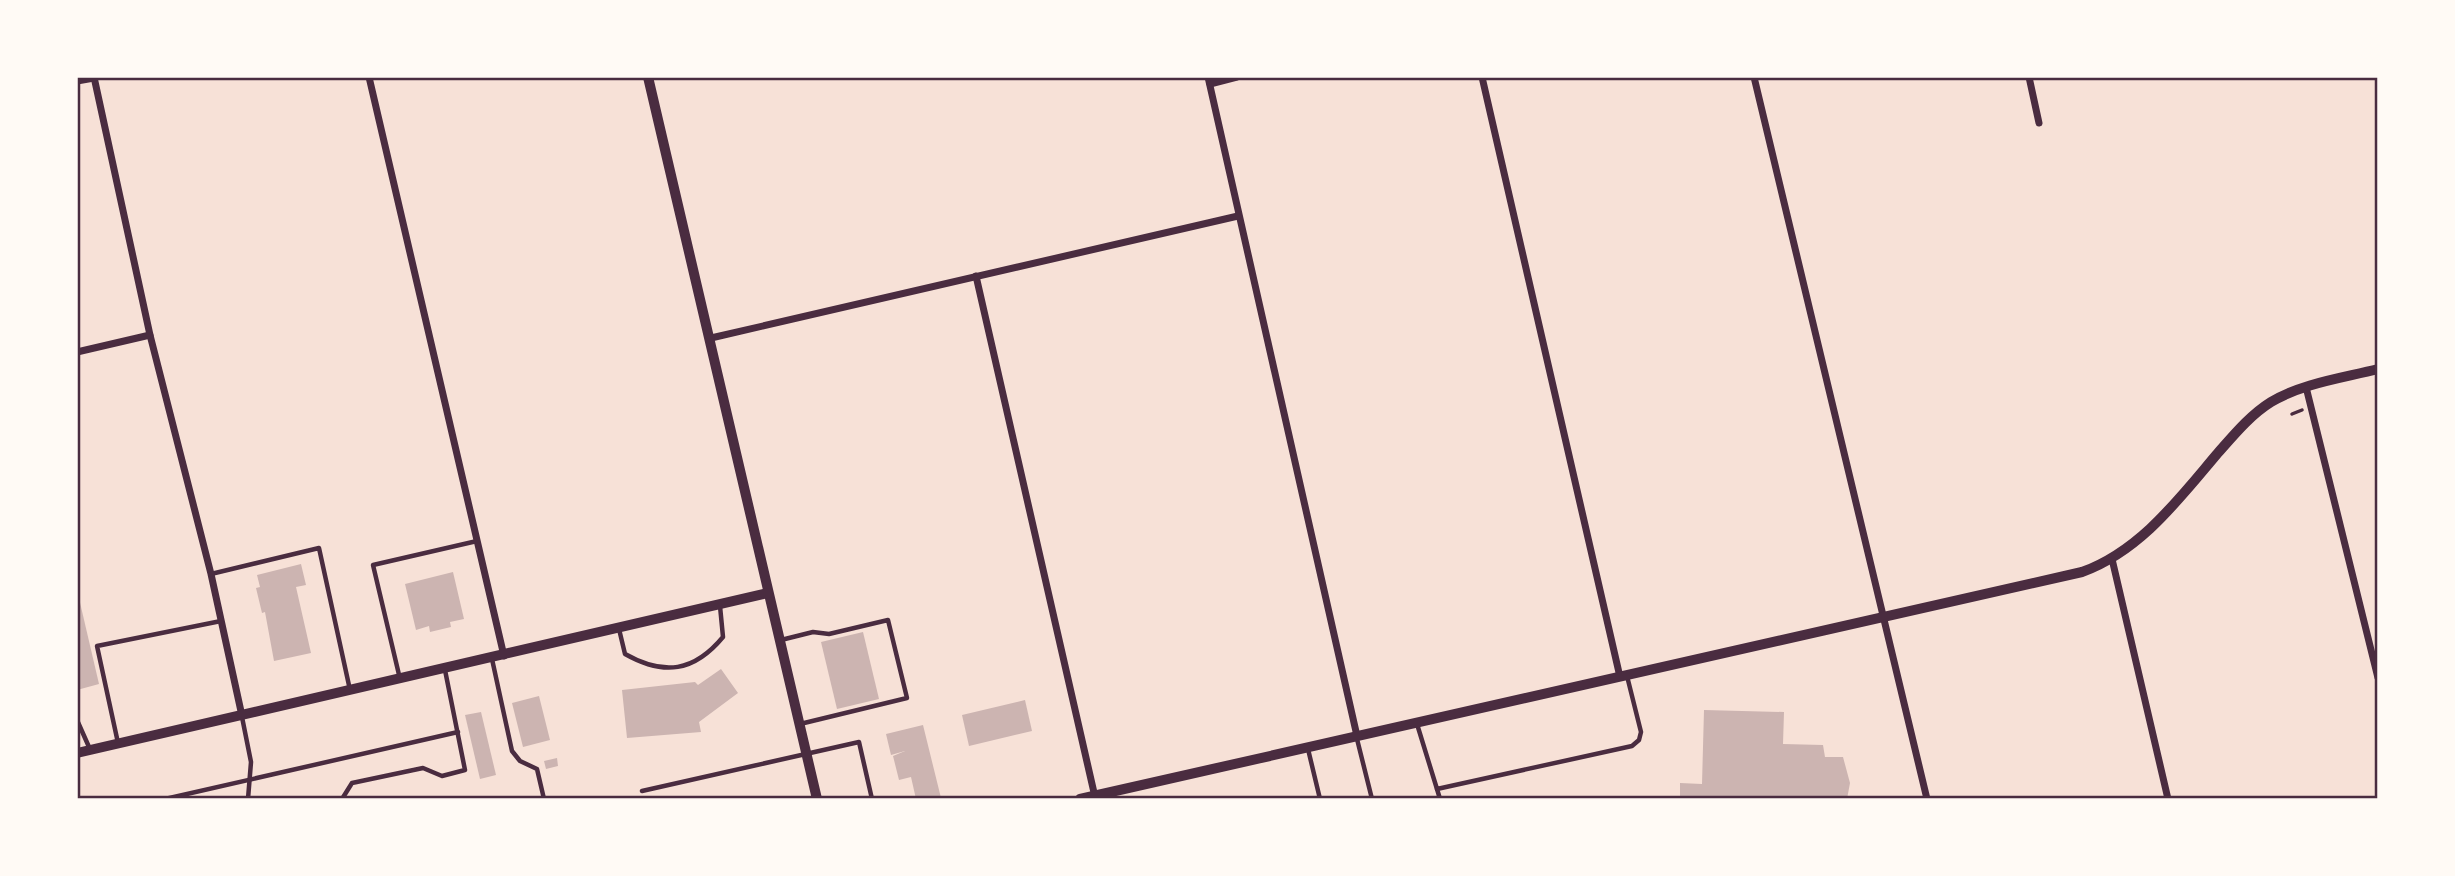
<svg xmlns="http://www.w3.org/2000/svg" width="2455" height="876" font-family="Georgia,serif">
<style>
.building{fill:#ccb4b1}
.lines{fill:none;stroke-linecap:round;stroke-linejoin:round}
.path{stroke:#4a2c40;stroke-width:3.5}
.service{stroke:#4a2c40;stroke-width:4.5}
.minor{stroke:#4a2c40;stroke-width:7}
.tertiary{stroke:#4a2c40;stroke-width:10}
.neatline{fill:none;stroke:#4a2c40;stroke-width:2.5}
</style>
<rect width="100%" height="100%" fill="#f7e1d7"/>
<!-- building -->
<g class="building">
<path d="M301,564l5,21 -10,2 15,66 -37,8 -9,-49 -3,1 -6,-25 4,-1 -3,-12z"/>
<path d="M453,572l11,47 -14,3 1,5 -21,5 -1,-6 -13,4 -11,-46z"/>
<path d="M78,594l21,90 -22,6v-95z"/>
<path d="M863,632l16,67 -42,10 -16,-67z"/>
<path d="M721,669l17,24 -39,29 2,10 -74,6 -5,-48 73,-8 3,3z"/>
<path d="M539,696l11,44 -27,7 -11,-44z"/>
<path d="M1025,700l7,31 -63,15 -7,-31z"/>
<path d="M1704,710l80,2 -1,32 40,1 2,12h18l7,26 -3,16h-167v-16l22,1z"/>
<path d="M481,712l15,63 -16,4 -15,-64z"/>
<path d="M923,725l18,73 -3,1h-22l-5,-22 -12,3 -6,-24 12,-5 -14,4 -5,-21z"/>
<path d="M557,758l1,8 -12,3 -2,-8z"/>
</g>
<g class="lines">
<!-- path -->
<path class="path" d="M2292,414l10,-4"/>
<!-- service -->
<g class="service">
<path d="M211,574l108,-26 31,142"/>
<path d="M619,629l6,25c39,22 69,18 98,-17l-3,-31"/>
<path d="M781,640l32,-8 16,2 59,-14 19,78 -107,26"/>
<path d="M492,659l20,92 8,10 17,8 7,30"/>
<path d="M400,679l-27,-114 104,-24"/>
<path d="M242,717l9,45 -3,37"/>
<path d="M77,720l12,27"/>
<path d="M1417,724l20,65 195,-43 7,-6 2,-8 -14,-56"/>
<path d="M1357,739l15,60"/>
<path d="M118,743l-21,-97 124,-25"/>
<path d="M1308,749l12,50"/>
<path d="M1437,789l3,10"/>
<path d="M642,791l217,-49 13,57"/>
<path d="M165,799l293,-67"/>
<path d="M342,799l10,-16 71,-15 19,8 23,-6 -20,-100"/>
</g>
<!-- minor -->
<g class="minor">
<path d="M94,77l56,258 61,239 31,142"/>
<path d="M369,77l135,579"/>
<path d="M1208,77l149,659"/>
<path d="M1482,77l138,600"/>
<path d="M1754,77l173,722"/>
<path d="M2029,77l10,46"/>
<path d="M77,81l17,-3"/>
<path d="M1210,84l27,-7"/>
<path d="M976,276l119,521"/>
<path d="M711,338l527,-122"/>
<path d="M77,352l73,-17"/>
<path d="M2306,387l72,291"/>
<path d="M2112,559l56,240"/>
</g>
<!-- tertiary -->
<g class="tertiary">
<path d="M648,77l169,722"/>
<path d="M77,753l691,-160"/>
<path d="M1080,799l1002,-227c58,-21 96,-72 135,-118 16,-18 33,-39 54,-52 32,-19 72,-24 107,-33"/>
</g>
</g>
<!-- border -->
<rect width="2455" height="876" fill="none" stroke="#fffaf5" stroke-width="158"/>
<rect x="79" y="79" width="2297" height="718" class="neatline"/>
</svg>
